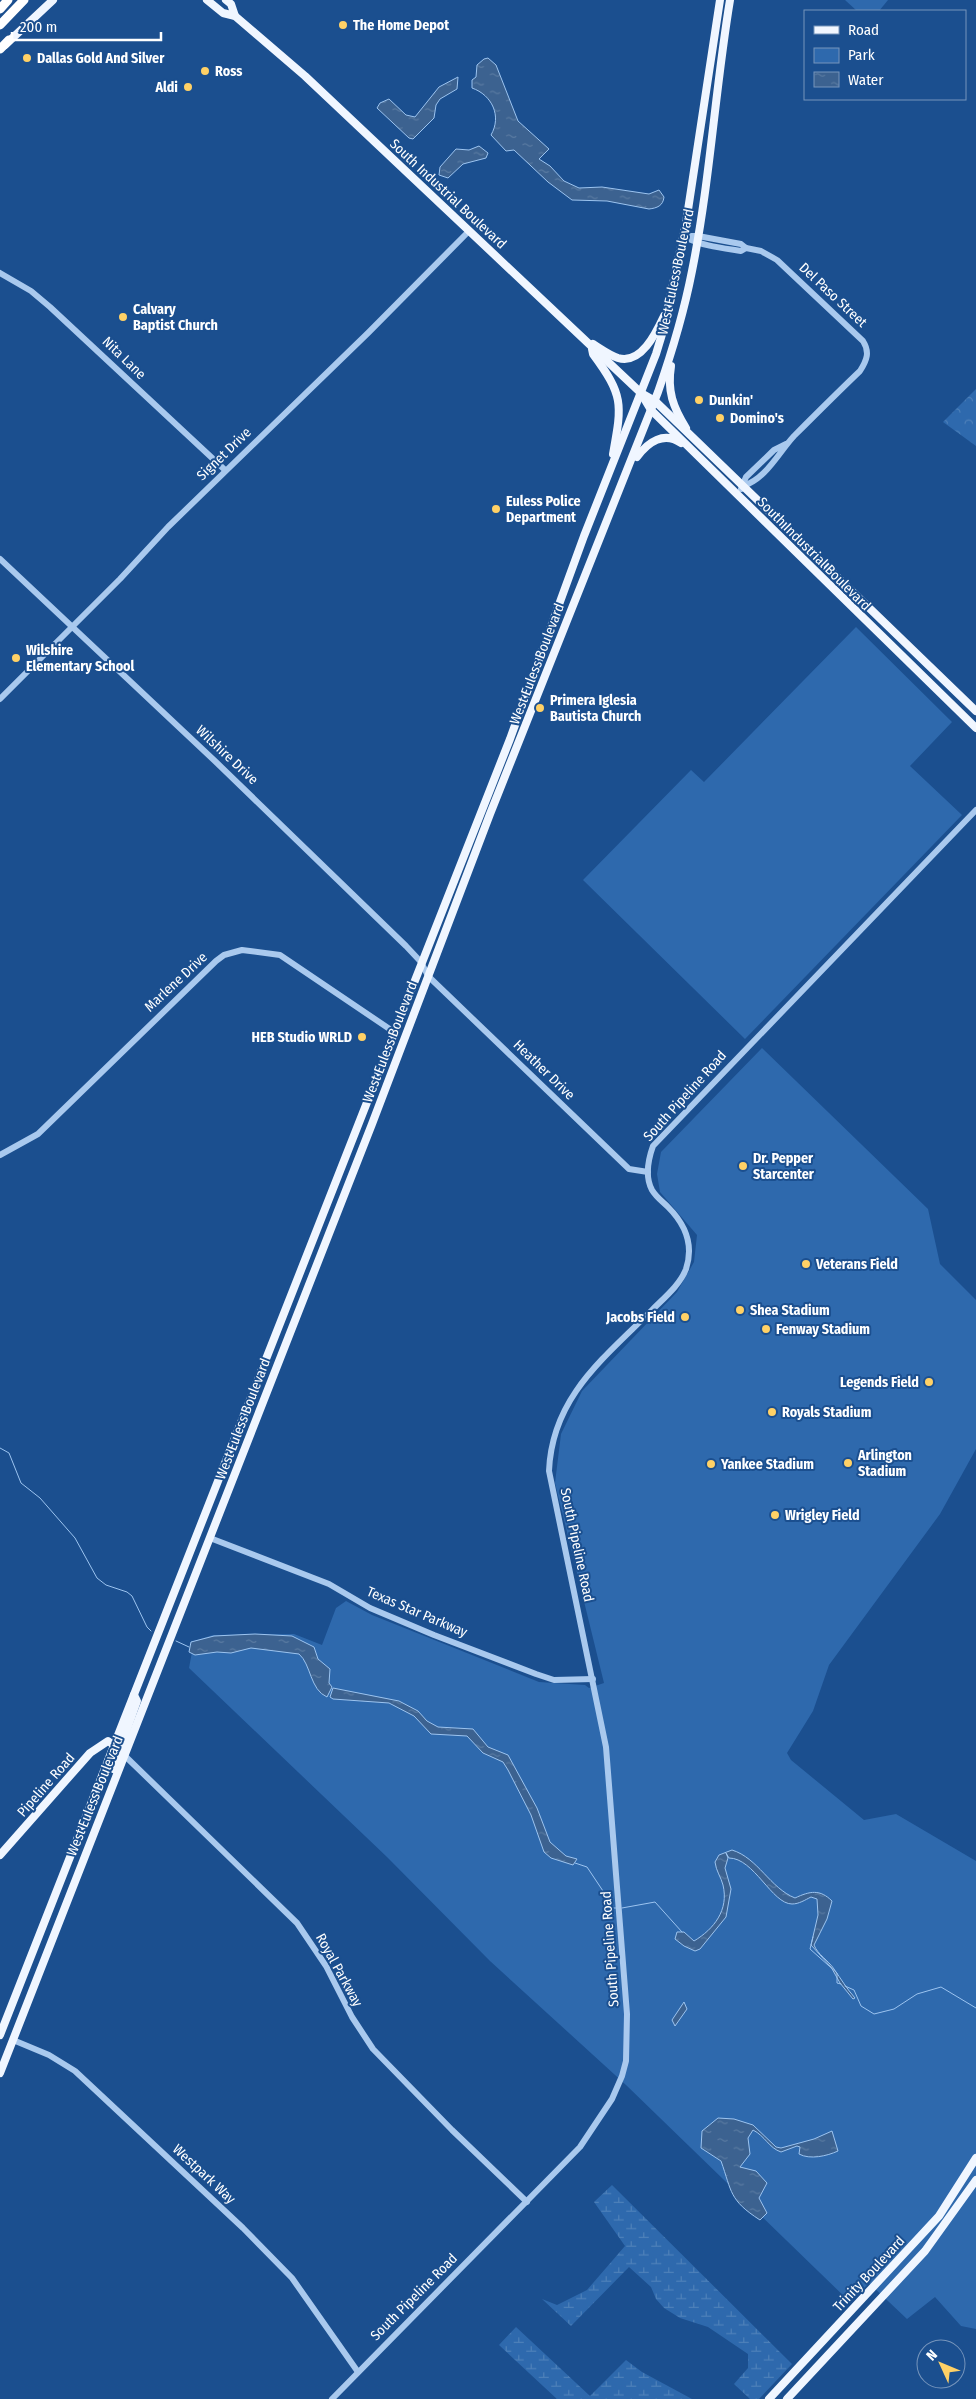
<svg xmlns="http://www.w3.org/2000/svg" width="976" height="2399" font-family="'Fira Sans Condensed',sans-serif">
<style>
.green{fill:#2e69ad}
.forest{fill:url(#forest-crowns)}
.wetland{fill:url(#wetland-marsh)}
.water{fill:url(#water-ripples);stroke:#9cc4f0}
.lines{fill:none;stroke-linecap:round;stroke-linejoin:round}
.stream{stroke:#9cc4f0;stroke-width:1}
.minor{stroke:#a9c9ee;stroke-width:6}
.major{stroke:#f0f6ff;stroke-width:8}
.highway{stroke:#fff;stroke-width:9}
.poi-dot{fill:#ffd166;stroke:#1b4f8f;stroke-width:2}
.labels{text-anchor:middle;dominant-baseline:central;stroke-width:4;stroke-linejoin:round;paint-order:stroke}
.poi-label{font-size:14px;font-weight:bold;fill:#fff;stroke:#1b4f8f;text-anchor:start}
.street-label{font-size:14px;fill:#fff;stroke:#1b4f8f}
</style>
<defs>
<pattern id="forest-crowns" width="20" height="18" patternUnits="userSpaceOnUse" patternTransform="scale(1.25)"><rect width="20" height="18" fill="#2e69ad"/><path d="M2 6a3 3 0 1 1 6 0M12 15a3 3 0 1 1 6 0" fill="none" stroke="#4d80b9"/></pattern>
<pattern id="wetland-marsh" width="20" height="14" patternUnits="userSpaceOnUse" patternTransform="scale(1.25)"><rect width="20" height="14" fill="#2e69ad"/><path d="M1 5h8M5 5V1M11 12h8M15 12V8" fill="none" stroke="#4d80b9"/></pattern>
<pattern id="water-ripples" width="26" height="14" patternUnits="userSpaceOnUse" patternTransform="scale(1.25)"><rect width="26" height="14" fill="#3c6290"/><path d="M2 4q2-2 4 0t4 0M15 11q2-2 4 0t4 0" fill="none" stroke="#597aa1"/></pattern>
</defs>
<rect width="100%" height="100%" fill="#1b4f8f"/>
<!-- green -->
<g class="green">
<path d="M845,0h43l-9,11h-22z"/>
<path d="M856,627l96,95 -42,44 52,49 -217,224 -162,-159 108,-110 13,12z"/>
<path d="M762,1048l166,161 12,55 36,36v149l-36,65 -111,151 -16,46 -26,42 4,7 73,60 32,-6 80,47v468l-15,-3 -26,-29 -28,22 -38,-36 -19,19 -224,-217 -136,-124 -103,-104 -198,-189 5,-27 19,-6 81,-1 28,11 14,-37 10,-7 26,14 167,67 46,3 4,3 15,-5 -49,-200 6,-49 21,-43 95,-99 17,-30 3,-27 -37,-43 -3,-18 4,-22z"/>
</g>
<!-- forest -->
<path class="forest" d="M976,389v57l-33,-24z"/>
<!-- wetland -->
<g class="wetland">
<path d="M612,2185l180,179 -33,35h-9l-16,-15 14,-16v-14l-40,-27 -28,-9 -16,-10 -8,-9 -5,-12 -22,-20 -58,59 -29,-27 15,6 30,-15 38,-44 -31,-44z"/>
<path d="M516,2327l74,69 36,-36 16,12 50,27h-135l-58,-54z"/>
</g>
<!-- water -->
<g class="water">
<path d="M488,58l8,7 22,56 31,28 -10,10 11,7 14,15 15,7 23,-1 47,7 10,-4 5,7c-1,9 -7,11 -15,12l-42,-8 -35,-1 -24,-18 -34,-32 -8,1 -15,-16c11,-19 1,-40 -19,-47v-8l4,-3 1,-12 7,-6z"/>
<path d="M458,77l-1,12 -17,10 -4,6 -2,13 -21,21 -4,-1 -32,-30 3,-5 9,-4 17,16 9,2 24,-30z"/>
<path d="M479,146l9,7 -2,5 -23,6 -15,14 -9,-3 1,-8 16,-18 13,1z"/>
<path d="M255,1634l37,2 22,11 4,12 12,10 -1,14 3,4 -5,10c-17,-7 -16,-33 -28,-43l-48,-6 -20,5 -14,-1 -22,3 -6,-3 2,-10 23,-6z"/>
<path d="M333,1688l66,13 19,10 9,10 11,6 35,2 15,18 20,8 29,53 13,34 16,14 11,3 -4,6 -22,-7 -7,-6 -13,-37 -23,-45 -5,-8 -20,-9 -16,-17 -36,-2 -17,-18 -25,-13 -56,-4 -3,-2z"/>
<path d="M732,1850c26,8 38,38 63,48 15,-7 25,-9 37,3l-5,18 -13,26c4,10 14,15 20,24 7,10 13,20 21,29l-2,1 -13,-16 -9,-16 -20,-22 7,-30 -1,-16 -6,-2c-6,3 -12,7 -19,7 -20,0 -38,-46 -63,-46l-3,-5 2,5 -3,10 6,21 -5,28 -26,32 -5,2 -11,-5 -9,-7 2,-7h7l10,9c20,-12 35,-31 29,-56 -2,-8 -7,-14 -8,-23l4,-7z"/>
<path d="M684,2002l3,7 -12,17 -3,-6z"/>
<path d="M718,2118l16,1 19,6 23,22 5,1 33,-9 18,-8 6,20c-11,5 -28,9 -39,3l1,-7 -3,-1 -16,6c-12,-4 -16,-16 -28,-22l-5,8 2,16 -10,13 16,4 11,12 -8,15 8,15 -7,7c-31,-20 -28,-28 -39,-59l-20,-13 1,-17z"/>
</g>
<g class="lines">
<!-- stream -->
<g class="stream">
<path d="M0,1448l9,5 12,30 19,15 35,40 22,40 9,7 21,7 5,4 15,31 4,4"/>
<path d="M176,1641l13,6"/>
<path d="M575,1863l12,4 16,24 7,17h6"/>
<path d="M622,1908l33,-6 27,30"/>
<path d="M813,1937l-3,12 27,24v10l4,1"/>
<path d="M845,1986l9,4 7,16 13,8 20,-5 23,-15 24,-7 35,21"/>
</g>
<!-- minor -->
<g class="minor">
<path d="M683,236h15l43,8 5,4 15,3 16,9 86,81c7,11 4,19 -3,30 -22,21 -44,43 -66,65 -15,16 -28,43 -51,50"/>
<path d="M685,237c17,9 37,11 56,14l5,-3"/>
<path d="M0,273l31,18 19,16 175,163"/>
<path d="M741,489l5,-12 28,-27 12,-6"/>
<path d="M0,559l217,204 189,183 15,16 7,14 201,193 19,3"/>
<path d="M0,699l120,-120 48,-52 200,-194 101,-102"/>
<path d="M0,1155l38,-21 178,-173 8,-6 18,-5 38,5 114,77"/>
<path d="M210,1538l119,46 41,24 64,27 102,39 18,6 39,-1"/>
<path d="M124,1755l173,168 29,43 26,51 21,32 79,81 75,72"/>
<path d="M13,2040l36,15 26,16 168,157 49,50 66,94"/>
<path d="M332,2399l248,-252 32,-48 10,-23 4,-15 1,-47 -21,-267 -57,-276c3,-74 55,-113 103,-161 12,-12 28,-25 34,-41 8,-24 -1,-45 -18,-62 -5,-5 -12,-10 -16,-17 -7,-13 -4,-30 1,-44l323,-336"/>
</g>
<!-- major -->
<g class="major">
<path d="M207,0l16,13 12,3 70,60 336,317 14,8 321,310"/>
<path d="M226,0l5,4 4,12"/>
<path d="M5,45l48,-45"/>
<path d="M593,344c8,5 16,11 25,14 23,7 38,-25 46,-42"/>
<path d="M592,349l1,5c31,42 29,50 20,100"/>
<path d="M671,366c-4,25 2,41 15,62"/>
<path d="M642,395l9,15 325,318"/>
<path d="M637,457c11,-15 27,-26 44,-14"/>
<path d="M124,1754l-2,-11 15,-42 -3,-6"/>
<path d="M113,1769l5,-13 -4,-11"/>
<path d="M0,1855l90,-102 18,-12 6,4"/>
<path d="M0,2035l510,-1296 74,-203 72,-182 7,-23 23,-108 34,-223"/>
<path d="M0,2073l372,-949 118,-310 168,-422c14,-40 26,-80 34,-121 18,-89 23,-181 38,-271"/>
<path d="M769,2399l170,-183 37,-58"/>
<path d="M787,2399l138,-148 51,-71"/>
</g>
<!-- highway -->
<g class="highway">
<path d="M0,9l8,-9"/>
<path d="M0,25l24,-25"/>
<path d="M0,49l9,-9"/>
</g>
</g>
<!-- markers -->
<g class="poi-dot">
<circle cx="343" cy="25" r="5"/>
<circle cx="27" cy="58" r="5"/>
<circle cx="205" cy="71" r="5"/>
<circle cx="188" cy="87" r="5"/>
<circle cx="123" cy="317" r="5"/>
<circle cx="699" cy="400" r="5"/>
<circle cx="720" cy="418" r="5"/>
<circle cx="496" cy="509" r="5"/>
<circle cx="16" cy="658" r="5"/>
<circle cx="540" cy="708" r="5"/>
<circle cx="362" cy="1037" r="5"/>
<circle cx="743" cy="1166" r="5"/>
<circle cx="806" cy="1264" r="5"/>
<circle cx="740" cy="1310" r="5"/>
<circle cx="685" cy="1317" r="5"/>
<circle cx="766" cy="1329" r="5"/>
<circle cx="929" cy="1382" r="5"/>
<circle cx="772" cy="1412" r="5"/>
<circle cx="848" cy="1463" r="5"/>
<circle cx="711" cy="1464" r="5"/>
<circle cx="775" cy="1515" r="5"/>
</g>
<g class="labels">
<!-- poi labels -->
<g class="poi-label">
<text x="353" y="25">The Home Depot</text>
<text x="37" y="58">Dallas Gold And Silver</text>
<text x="215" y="71">Ross</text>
<text x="178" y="87" text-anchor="end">Aldi</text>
<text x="133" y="309">Calvary<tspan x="133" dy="16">Baptist Church</tspan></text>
<text x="709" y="400">Dunkin'</text>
<text x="730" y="418">Domino's</text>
<text x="506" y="501">Euless Police<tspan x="506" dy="16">Department</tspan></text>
<text x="26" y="650">Wilshire<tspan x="26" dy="16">Elementary School</tspan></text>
<text x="550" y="700">Primera Iglesia<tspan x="550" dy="16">Bautista Church</tspan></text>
<text x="352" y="1037" text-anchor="end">HEB Studio WRLD</text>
<text x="753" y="1158">Dr. Pepper<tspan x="753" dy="16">Starcenter</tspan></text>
<text x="816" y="1264">Veterans Field</text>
<text x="750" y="1310">Shea Stadium</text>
<text x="675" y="1317" text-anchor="end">Jacobs Field</text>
<text x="776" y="1329">Fenway Stadium</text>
<text x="919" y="1382" text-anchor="end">Legends Field</text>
<text x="782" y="1412">Royals Stadium</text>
<text x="858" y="1455">Arlington<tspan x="858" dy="16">Stadium</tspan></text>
<text x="721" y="1464">Yankee Stadium</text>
<text x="785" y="1515">Wrigley Field</text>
</g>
<!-- street labels -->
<g class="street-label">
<text transform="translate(448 194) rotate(43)">South Industrial Boulevard</text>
<text transform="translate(676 272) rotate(-78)">West Euless Boulevard</text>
<text transform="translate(833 295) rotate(43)">Del Paso Street</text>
<text transform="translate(124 358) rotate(44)">Nita Lane</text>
<text transform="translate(224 454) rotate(-44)">Signet Drive</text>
<text transform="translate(814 554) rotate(45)">South Industrial Boulevard</text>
<text transform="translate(537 664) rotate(-69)">West Euless Boulevard</text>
<text transform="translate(227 755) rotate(43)">Wilshire Drive</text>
<text transform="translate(176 982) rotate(-43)">Marlene Drive</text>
<text transform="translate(390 1042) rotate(-69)">West Euless Boulevard</text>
<text transform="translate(544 1070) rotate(44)">Heather Drive</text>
<text transform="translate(685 1096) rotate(-48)">South Pipeline Road</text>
<text transform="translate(243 1419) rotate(-69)">West Euless Boulevard</text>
<text transform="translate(577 1545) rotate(78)">South Pipeline Road</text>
<text transform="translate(417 1612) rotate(23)">Texas Star Parkway</text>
<text transform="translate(46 1785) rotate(-49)">Pipeline Road</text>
<text transform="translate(95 1796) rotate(-68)">West Euless Boulevard</text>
<text transform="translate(610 1949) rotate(-94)">South Pipeline Road</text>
<text transform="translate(339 1970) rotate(61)">Royal Parkway</text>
<text transform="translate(204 2174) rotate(43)">Westpark Way</text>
<text transform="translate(869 2274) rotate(-47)">Trinity Boulevard</text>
<text transform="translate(414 2297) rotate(-45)">South Pipeline Road</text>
</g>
</g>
<!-- legend -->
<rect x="804" y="10" width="162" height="90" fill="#1b4f8f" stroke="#7695bc"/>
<rect x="814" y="26" width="25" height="8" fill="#f0f6ff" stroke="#7695bc"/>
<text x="848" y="35" font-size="15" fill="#ffffff">Road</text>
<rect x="814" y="48" width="25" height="15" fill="#2e69ad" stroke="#7695bc"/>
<text x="848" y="60" font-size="15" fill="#ffffff">Park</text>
<rect x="814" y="72" width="25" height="15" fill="url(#water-ripples)" stroke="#7695bc"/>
<text x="848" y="85" font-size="15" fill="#ffffff">Water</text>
<!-- north arrow -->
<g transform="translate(941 2364) rotate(314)"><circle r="24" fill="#1b4f8f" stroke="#7695bc"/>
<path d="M0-4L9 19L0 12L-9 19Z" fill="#ffd166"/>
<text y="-8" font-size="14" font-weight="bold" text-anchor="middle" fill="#ffffff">N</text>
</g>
<!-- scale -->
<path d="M12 32v8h149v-8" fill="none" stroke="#ffffff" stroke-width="2.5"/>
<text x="20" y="32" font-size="15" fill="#ffffff" stroke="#1b4f8f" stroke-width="4" paint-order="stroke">200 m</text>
</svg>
